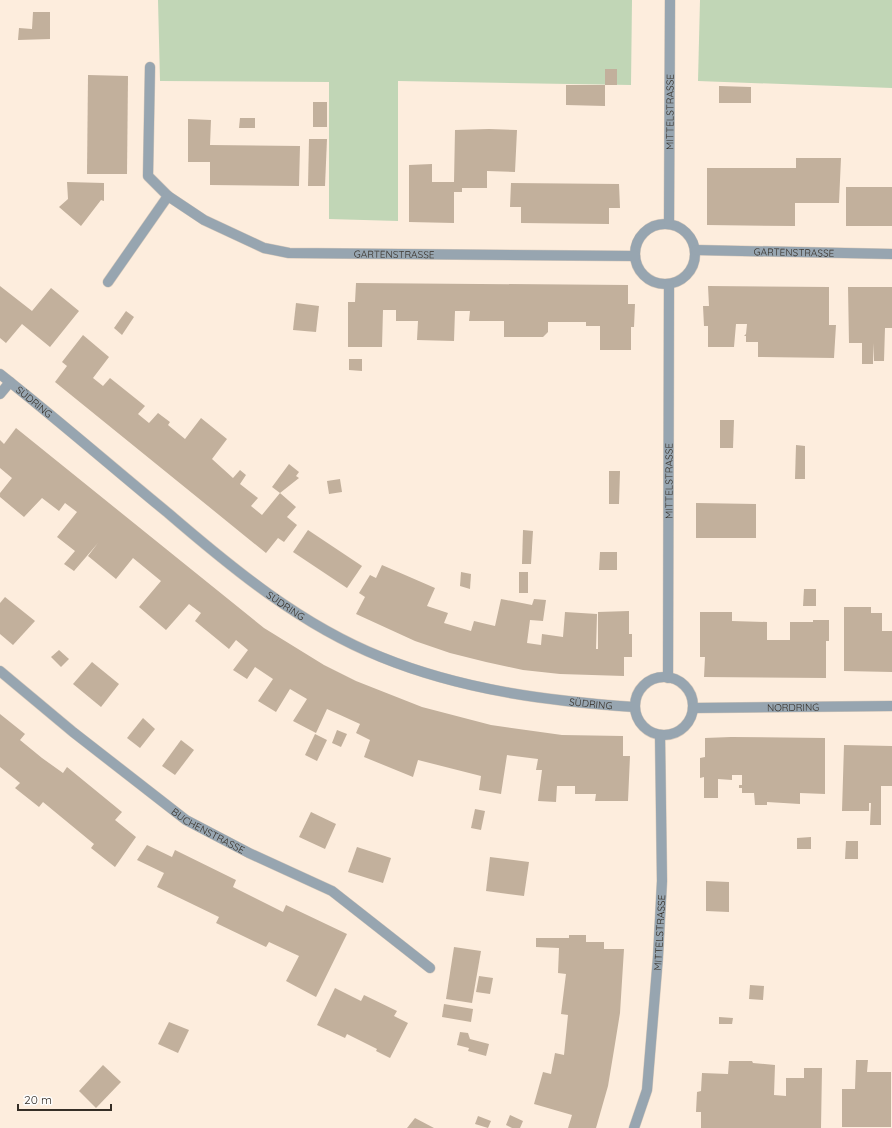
<svg xmlns="http://www.w3.org/2000/svg" width="892" height="1128" font-family="Quicksand,sans-serif">
<style>
.green{fill:#c1d6b6}
.building{fill:#c2b09c}
.lines{fill:none;stroke-linecap:round;stroke-linejoin:round}
.street-casing{stroke:#d9cbbc;stroke-width:11}
.street{stroke:#97a5b0;stroke-width:10}
.labels{text-anchor:middle;dominant-baseline:central;stroke-width:4;stroke-linejoin:round;paint-order:stroke}
.street-label{font-size:10px;fill:#352e26;stroke:#fdfdfd}
</style>
<rect width="100%" height="100%" fill="#fdeddd"/>
<!-- green -->
<g class="green">
<path d="M158,0h474l-1,85 -233,-4v140l-69,-2v-137l-169,-1z"/>
<path d="M700,0h192v88l-194,-7z"/>
</g>
<!-- building -->
<g class="building">
<path d="M33,12h17v27l-32,1 1,-12 13,1z"/>
<path d="M605,69h12v16h-12v21l-39,-1v-20h39z"/>
<path d="M88,75l40,1 -1,98h-40z"/>
<path d="M719,86l32,1v16h-32z"/>
<rect x="313" y="102" width="14" height="25"/>
<path d="M240,118h15v10h-16z"/>
<path d="M188,119l23,1 -1,25 90,1 -1,40 -89,-1v-23h-22z"/>
<path d="M489,129l28,1 -2,42 -28,-1v17h-25v4h-8v31l-45,-1v-57l23,-1v18h22l1,-52z"/>
<path d="M309,139h18l-2,47h-17z"/>
<path d="M796,158h45l-2,45h-44v23l-88,-1v-57h89z"/>
<path d="M67,182l37,1v18l-3,-1 -20,26 -22,-19 9,-8z"/>
<path d="M511,183l108,1 1,24h-11v16l-88,-1v-16h-11z"/>
<rect x="846" y="187" width="46" height="39"/>
<path d="M356,283l272,2v19h7l-1,23h-3v23h-31v-24h-14v-4h-38v10l-5,5h-39v-16h-35l1,-10h-15l-1,30 -37,-1 1,-19h-22v-11h-13l-1,37h-34v-45h7z"/>
<path d="M0,286l32,25 19,-23 28,23 -29,36 -28,-23 -16,19 -6,-5z"/>
<path d="M708,286l121,1v38h7l-2,33 -76,-1v-15h-12v-6h-2l2,-2 1,-10h-11l-2,23h-26v-21h-4l-1,-20h6z"/>
<path d="M848,287h44v41h-7l-1,33h-10l-1,-18v21h-11v-21h-13z"/>
<path d="M296,303l23,3 -3,26 -23,-2z"/>
<path d="M126,311l8,6 -12,18 -8,-7z"/>
<path d="M83,335l26,22 -16,21 10,8 7,-8 35,28 -7,8 11,9 9,-10 12,9 -2,3 17,14 16,-21 26,21 -15,20 21,19 7,-8 6,5 -6,9 18,14 -7,8 11,9 18,-22 16,14 -9,10 10,8 -13,17 -6,-4 -12,15 -211,-171 12,-16 -5,-4z"/>
<path d="M349,359h13v12l-13,-1z"/>
<path d="M720,420h14l-1,28h-13z"/>
<path d="M16,428l248,200 60,37 32,16 66,26 69,18 71,10 61,1v20h7l-2,45h-33l1,-7h-21v-8h-18l-1,16 -18,-1 4,-31h-6l2,-11 -31,-4 -6,39 -22,-4 2,-14 -63,-16 -5,17 -49,-20 6,-17 -14,-7 4,-9 -33,-15 -11,24 -23,-12 14,-22 -17,-10 -14,23 -18,-11 15,-22 -18,-12 -8,12 -14,-9 15,-20 -12,-10 -7,9 -34,-28 6,-8 -12,-9 -23,26 -27,-23 22,-26 -28,-23 -17,21 -28,-23 10,-13 -24,28 -10,-7 11,-13 -18,-14 20,-25 -12,-9 -6,8 -17,-13 -18,19 -24,-20v-4l12,-15 -12,-10v-28l4,4z"/>
<path d="M796,445l9,1v33h-10z"/>
<path d="M289,464l10,8 -3,4 3,2 -19,15 -8,-6z"/>
<path d="M609,471h11l-1,33h-10z"/>
<path d="M340,479l2,13 -13,2 -2,-13z"/>
<path d="M696,503l60,1v34h-60z"/>
<path d="M308,530l54,36 -15,22 -54,-36z"/>
<path d="M523,530l10,1 -2,33h-9z"/>
<path d="M600,552h17v18h-18z"/>
<path d="M382,565l53,23 -8,18 21,7 -4,10 27,8 3,-10 21,5 6,-27 31,6 2,-6 12,1 -3,21 -13,-1 -3,23 14,2 1,-11 21,3 2,-25 32,2 -1,35h2v-37l31,-1v23h3v23h-8v19l-64,-2 -37,-4 -37,-8 -36,-9 -35,-12 -59,-27 9,-17 -6,-4 11,-18 6,3z"/>
<path d="M461,572l10,2 -1,15 -10,-3z"/>
<rect x="519" y="572" width="9" height="21"/>
<path d="M804,589h12v17h-13z"/>
<path d="M5,597l30,24 -22,24 -13,-11v-31z"/>
<path d="M844,607h27v6h11v18h10v41l-48,-1z"/>
<path d="M700,612h32v9l35,1v18h23v-18h23v-2h16v21h-3v37l-122,-1 1,-20h-5z"/>
<path d="M59,650l10,9 -8,8 -10,-10z"/>
<path d="M92,662l27,22 -18,23 -28,-23z"/>
<path d="M0,714l25,20 -5,6 22,18 21,15 4,-6 55,45 -7,8 21,17 -21,30 -24,-19 3,-4 -51,-42 -4,5 -24,-19 5,-5 -20,-16z"/>
<path d="M143,718l12,11 -15,19 -13,-10z"/>
<path d="M337,730l10,4 -6,13 -9,-4z"/>
<path d="M315,734l12,6 -10,21 -12,-6z"/>
<path d="M731,737l94,1v56l-25,-1v11l-33,-2v3h-12l-1,-12h-12v-5h-3v-3h3v-10h-10v5l-14,-1v19h-14v-21l-4,1v-20l5,-1v-19z"/>
<path d="M181,740l13,10 -19,25 -13,-9z"/>
<path d="M844,745l48,1v40h-11v39h-11l1,-22h-2v8h-27z"/>
<path d="M475,809l10,2 -4,19 -10,-2z"/>
<path d="M311,812l25,12 -11,25 -26,-12z"/>
<path d="M811,837v12h-14v-11z"/>
<path d="M846,841h12v18h-13z"/>
<path d="M147,845l25,12 3,-7 61,30 -3,7 50,25 3,-7 61,29 -31,63 -30,-16 13,-25 -30,-14 -3,5 -50,-24 3,-6 -62,-30 7,-14 -27,-13z"/>
<path d="M357,847l34,11 -8,25 -35,-11z"/>
<path d="M490,857l39,5 -5,34 -38,-5z"/>
<path d="M706,881l23,1v30l-23,-1z"/>
<path d="M569,935h17v7h18v7h20l-4,64 -6,37 -6,36 -12,42h-28l4,-13 -38,-11 9,-32 8,2 4,-21 9,2 4,-40 -7,-1 5,-40 -8,-1 1,-25 -23,-1v-9h33z"/>
<path d="M454,947l27,4 -9,52 -26,-4z"/>
<path d="M479,976l14,2 -3,16 -14,-2z"/>
<path d="M750,985l14,1 -1,14 -14,-1z"/>
<path d="M335,988l26,13 3,-6 33,16 -3,5 14,7 -18,35 -14,-7 1,-2 -30,-15 -2,4 -28,-13z"/>
<path d="M444,1004l29,5 -2,13 -29,-5z"/>
<path d="M719,1017l14,1 -1,6h-13z"/>
<path d="M169,1022l20,8 -11,23 -20,-9z"/>
<path d="M460,1032l8,1 2,6 19,5 -3,12 -18,-5 1,-3 -12,-3z"/>
<path d="M856,1060h12l-1,12h24v55h-49v-38h13z"/>
<path d="M729,1061h23l1,2 22,2 -1,30 12,1v-18h18v-10h18l-1,60h-120v-16h-5l1,-20 4,-1 1,-18 26,1z"/>
<path d="M103,1065l18,17 -25,26 -17,-17z"/>
<path d="M510,1115l13,6 -3,7h-8l-6,-3z"/>
<path d="M478,1116l13,5 -3,7 -13,-4z"/>
<path d="M415,1118l19,10h-27z"/>
</g>
<g class="lines">
<!-- street casing -->
<g class="street-casing">
<g id="street">
<path d="M150,67l-2,109 20,20"/>
<circle cx="665" cy="254" r="30"/>
<path id="s1" d="M669,224l1,-224"/>
<path id="s2" d="M696,250l196,4"/>
<path id="s3" d="M108,282l60,-86 36,24 60,28 25,5 346,3"/>
<path id="s4" d="M0,374c57,45 112,93 168,139 65,56 133,112 213,144 81,33 167,44 253,50"/>
<path d="M0,394l10,-12"/>
<path id="s5" d="M0,671l73,61 113,88 63,33 83,38 98,77"/>
<circle cx="664" cy="706" r="29"/>
<path id="s6" d="M668,678l1,-393"/>
<path id="s7" d="M693,708l199,-2"/>
<path id="s8" d="M634,1128l13,-38 11,-133 4,-76 -2,-146"/>
</g>
</g>
<!-- street -->
<use href="#street" class="street"/>
</g>
<g class="labels">
<!-- street labels -->
<g class="street-label">
<text stroke="none"><textPath href="#s1" startOffset="112">MITTELSTRASSE</textPath></text>
<text stroke="none"><textPath href="#s2" startOffset="98">GARTENSTRASSE</textPath></text>
<text stroke="none"><textPath href="#s3" startOffset="345">GARTENSTRASSE</textPath></text>
<text stroke="none"><textPath href="#s4" startOffset="44">SÜDRING</textPath></text>
<text stroke="none"><textPath href="#s6" startOffset="197">MITTELSTRASSE</textPath></text>
<text stroke="none"><textPath href="#s4" startOffset="368">SÜDRING</textPath></text>
<text stroke="none"><textPath href="#s4" startOffset="692">SÜDRING</textPath></text>
<text stroke="none"><textPath href="#s7" startOffset="100">NORDRING</textPath></text>
<text stroke="none"><textPath href="#s5" startOffset="263">BUCHENSTRASSE</textPath></text>
<text stroke="none"><textPath href="#s8" startOffset="198">MITTELSTRASSE</textPath></text>
</g>
</g>
<!-- scale -->
<path d="M18 1104v6h93v-6" fill="none" stroke="#352e26" stroke-width="2"/>
<text x="24" y="1104" font-size="12" fill="#352e26" stroke="#fdfdfd" stroke-width="3" paint-order="stroke">20 m</text>
</svg>
